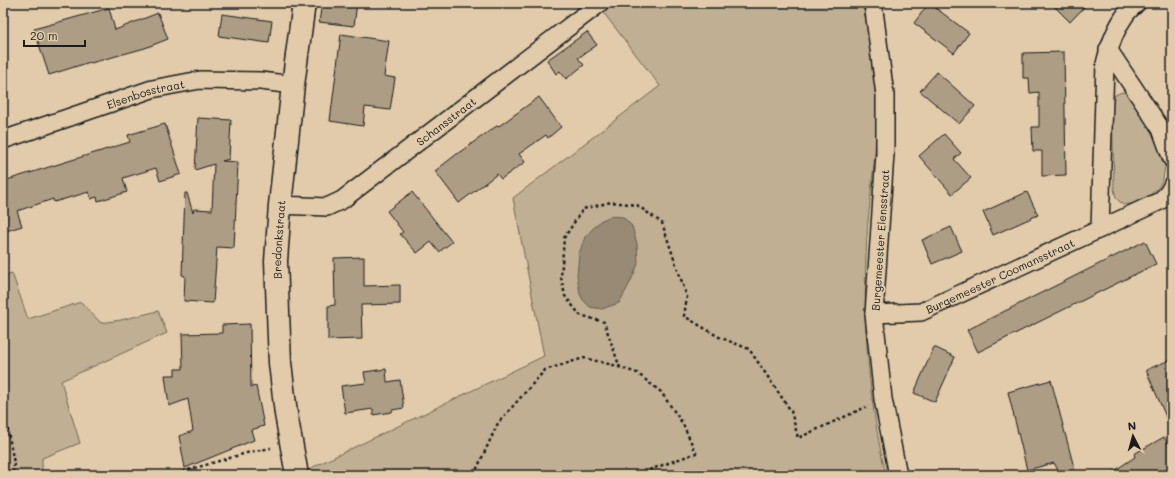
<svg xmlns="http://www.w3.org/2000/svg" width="1175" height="478" font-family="Mali,sans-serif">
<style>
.green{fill:#c0af92;stroke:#6e6657}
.water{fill:#988a75;stroke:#665e51}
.building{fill:#ae9d85;stroke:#1c1c1c}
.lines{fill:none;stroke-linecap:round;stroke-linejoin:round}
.street-casing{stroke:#1c1c1c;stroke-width:20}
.secondary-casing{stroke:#1c1c1c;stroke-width:25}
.path{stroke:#1c1c1c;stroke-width:2.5;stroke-dasharray:3 3;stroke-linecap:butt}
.street{stroke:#e1cbaa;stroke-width:17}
.secondary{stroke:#e1cbaa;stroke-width:22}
.labels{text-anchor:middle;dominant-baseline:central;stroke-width:4;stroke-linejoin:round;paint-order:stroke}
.street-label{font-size:11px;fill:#1c1c1c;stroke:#e1cbaa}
</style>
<rect width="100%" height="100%" fill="#e1cbaa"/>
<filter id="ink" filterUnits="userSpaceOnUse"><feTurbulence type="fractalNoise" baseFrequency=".025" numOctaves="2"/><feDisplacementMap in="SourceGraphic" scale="8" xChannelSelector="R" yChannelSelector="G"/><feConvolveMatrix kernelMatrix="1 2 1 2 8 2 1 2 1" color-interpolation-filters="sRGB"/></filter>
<g filter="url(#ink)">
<!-- green -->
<g class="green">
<path d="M615,3h247c13,49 16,100 13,150 -3,34 -8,68 -9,103 -3,73 3,147 20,219h-573l-2,-7 233,-112 -31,-158 147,-112 -57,-74z"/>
<path d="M1122,92l7,2 28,40 8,33 -2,12 -5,9 -8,7 -14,8 -13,2 -7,-7 -2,-9 -2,-85 3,-9z"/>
<path d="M12,273l16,46 53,-17 20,21 20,-3 37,-9 9,22 -106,48 19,62 -38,15v17h-39v-199z"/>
</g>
<!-- water -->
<path class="water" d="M611,216l12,1 9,9 5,18 1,20 -8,19 -11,20 -17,6 -12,-2 -7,-7 -3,-6 -3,-19 2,-21 6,-17 15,-16z"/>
<!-- building -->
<g class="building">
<path d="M322,3h35l-3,23 -35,-4z"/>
<path d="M929,3l40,30 -15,20 -40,-30z"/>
<path d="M1051,3h37l-18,19z"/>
<path d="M109,8l6,22 43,-17 10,26 -23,9 -54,15 -1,-1 -41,13 -15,-46z"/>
<path d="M222,14l50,7 -3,22 -50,-7z"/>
<path d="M587,32l10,13 -19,13 6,7 -18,14 -6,-8 -4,3 -9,-14z"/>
<path d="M341,34l48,7 -5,35 11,2 -5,32 -25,-3 -2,19 -33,-5z"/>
<path d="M1064,52l2,123 -24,1v-25h-9l-1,-24h7v-35l-9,1 -1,-15h-6v-25z"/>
<path d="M937,72l38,34 -16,18 -39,-33z"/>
<path d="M539,97l22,30 -13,11 -2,-3 -27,19 6,8 -24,17 -4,-5 -38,29 -24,-32 22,-17 41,-29 1,1z"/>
<path d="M198,118l33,2 -2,39 -7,2 16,1 -4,86 -17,-1 -4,56 -29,-2 1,-25 -3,-1 3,-82h2l6,20 1,-4 18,1 2,-46 -19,6z"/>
<path d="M165,124l16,50 -21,7 -4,-13 -33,10 4,14 -29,9 -1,-4 -6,2 -2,-7 -35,10 -1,-3 -36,12 5,15 -19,6v-54l4,-1v3l123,-38 -2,-7z"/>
<path d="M944,134l17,19 -7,6 17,19 -19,16 -33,-38z"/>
<path d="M412,192l40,50 -13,10 -8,-10 -14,11 -17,-19 3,-2 -16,-21z"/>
<path d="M1027,192l11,23 -45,20 -10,-23z"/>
<path d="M951,227l11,24 -30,13 -10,-24z"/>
<path d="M1145,241l11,23 -178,88 -11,-22z"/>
<path d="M364,257v29l36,-1v19l-39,1 1,34 -34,1v-34l7,-1 -1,-47z"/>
<path d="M250,324l1,63 5,-1 8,40 -13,4 3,10 -69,28 -6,-32 14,-5 -5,-32 -19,7 -4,-31h10v-6h8l-1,-35 40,-1v-8z"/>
<path d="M934,347l21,10 -20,45 -21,-9z"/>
<path d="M1172,359v72l-26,-61z"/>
<path d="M386,369l1,13 13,-2 4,28 -12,2v2l-19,3v-6l-28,4 -4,-27 25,-3 -2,-11z"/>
<path d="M1051,380l25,95h-15l-7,-12 -27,7 -19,-78z"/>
<path d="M1164,437l8,14v24h-64l27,-18 -1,-3z"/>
</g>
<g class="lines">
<!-- street casing -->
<g class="street-casing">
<g id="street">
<path d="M873,3l12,92v59l-11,160 9,85 15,76"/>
<path d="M1108,49l53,80 11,30"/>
<path id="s1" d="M3,140l149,-51 48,-9 61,1 32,4"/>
<path id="s2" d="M280,205l47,2 15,-7 258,-197"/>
<path d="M1100,229l60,-28 8,-8 4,-7"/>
<path id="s3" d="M874,314l47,-2 179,-83 5,-165c4,-17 10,-35 21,-50 3,-4 7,-7 11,-11"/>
</g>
</g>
<!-- secondary casing -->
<g class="secondary-casing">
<g id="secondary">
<path id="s4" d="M297,475l-11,-61 -6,-51 -4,-102 4,-56 13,-120 11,-82"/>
</g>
</g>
<!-- path -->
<g class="path">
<path d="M620,368l-16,-46 -24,-7 -15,-19 -4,-19 3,-39 19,-29 28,-7 26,3 25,18 25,74 -3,19 35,21 30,12 42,62 7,27 68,-31"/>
<path d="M3,405l11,58 -1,12"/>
<path d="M171,475l79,-23 21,-4"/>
<path d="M474,475l24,-52 47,-53 39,-12 29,7 24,8 24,19 22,32 13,29 -61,22"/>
</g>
<!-- street -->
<use href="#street" class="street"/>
<!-- secondary -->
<use href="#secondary" class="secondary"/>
</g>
</g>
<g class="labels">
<!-- street labels -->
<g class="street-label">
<text stroke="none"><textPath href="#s1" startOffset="150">Elsenbosstraat</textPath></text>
<text stroke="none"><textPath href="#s2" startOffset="194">Schansstraat</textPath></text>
<text stroke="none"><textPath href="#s4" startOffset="237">Bredonkstraat</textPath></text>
<text transform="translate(880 240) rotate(-86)">Burgemeester Elensstraat</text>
<text stroke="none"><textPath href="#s3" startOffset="134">Burgemeester Coomansstraat</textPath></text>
</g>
</g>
<!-- margin -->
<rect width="1175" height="478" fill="none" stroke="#e1cbaa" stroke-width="16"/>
<rect x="8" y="8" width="1159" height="462" fill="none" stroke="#1c1c1c" stroke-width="1.5" filter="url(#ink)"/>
<!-- north arrow -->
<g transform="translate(1133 436) rotate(354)" stroke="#e1cbaa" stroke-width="3" paint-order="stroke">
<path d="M0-3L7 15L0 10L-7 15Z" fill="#1c1c1c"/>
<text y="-6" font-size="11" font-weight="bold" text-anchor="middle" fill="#1c1c1c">N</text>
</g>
<!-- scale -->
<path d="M24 40v6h61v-6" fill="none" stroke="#1c1c1c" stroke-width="2"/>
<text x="30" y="40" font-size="12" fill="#1c1c1c" stroke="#e1cbaa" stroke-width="3" paint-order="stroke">20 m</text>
</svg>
